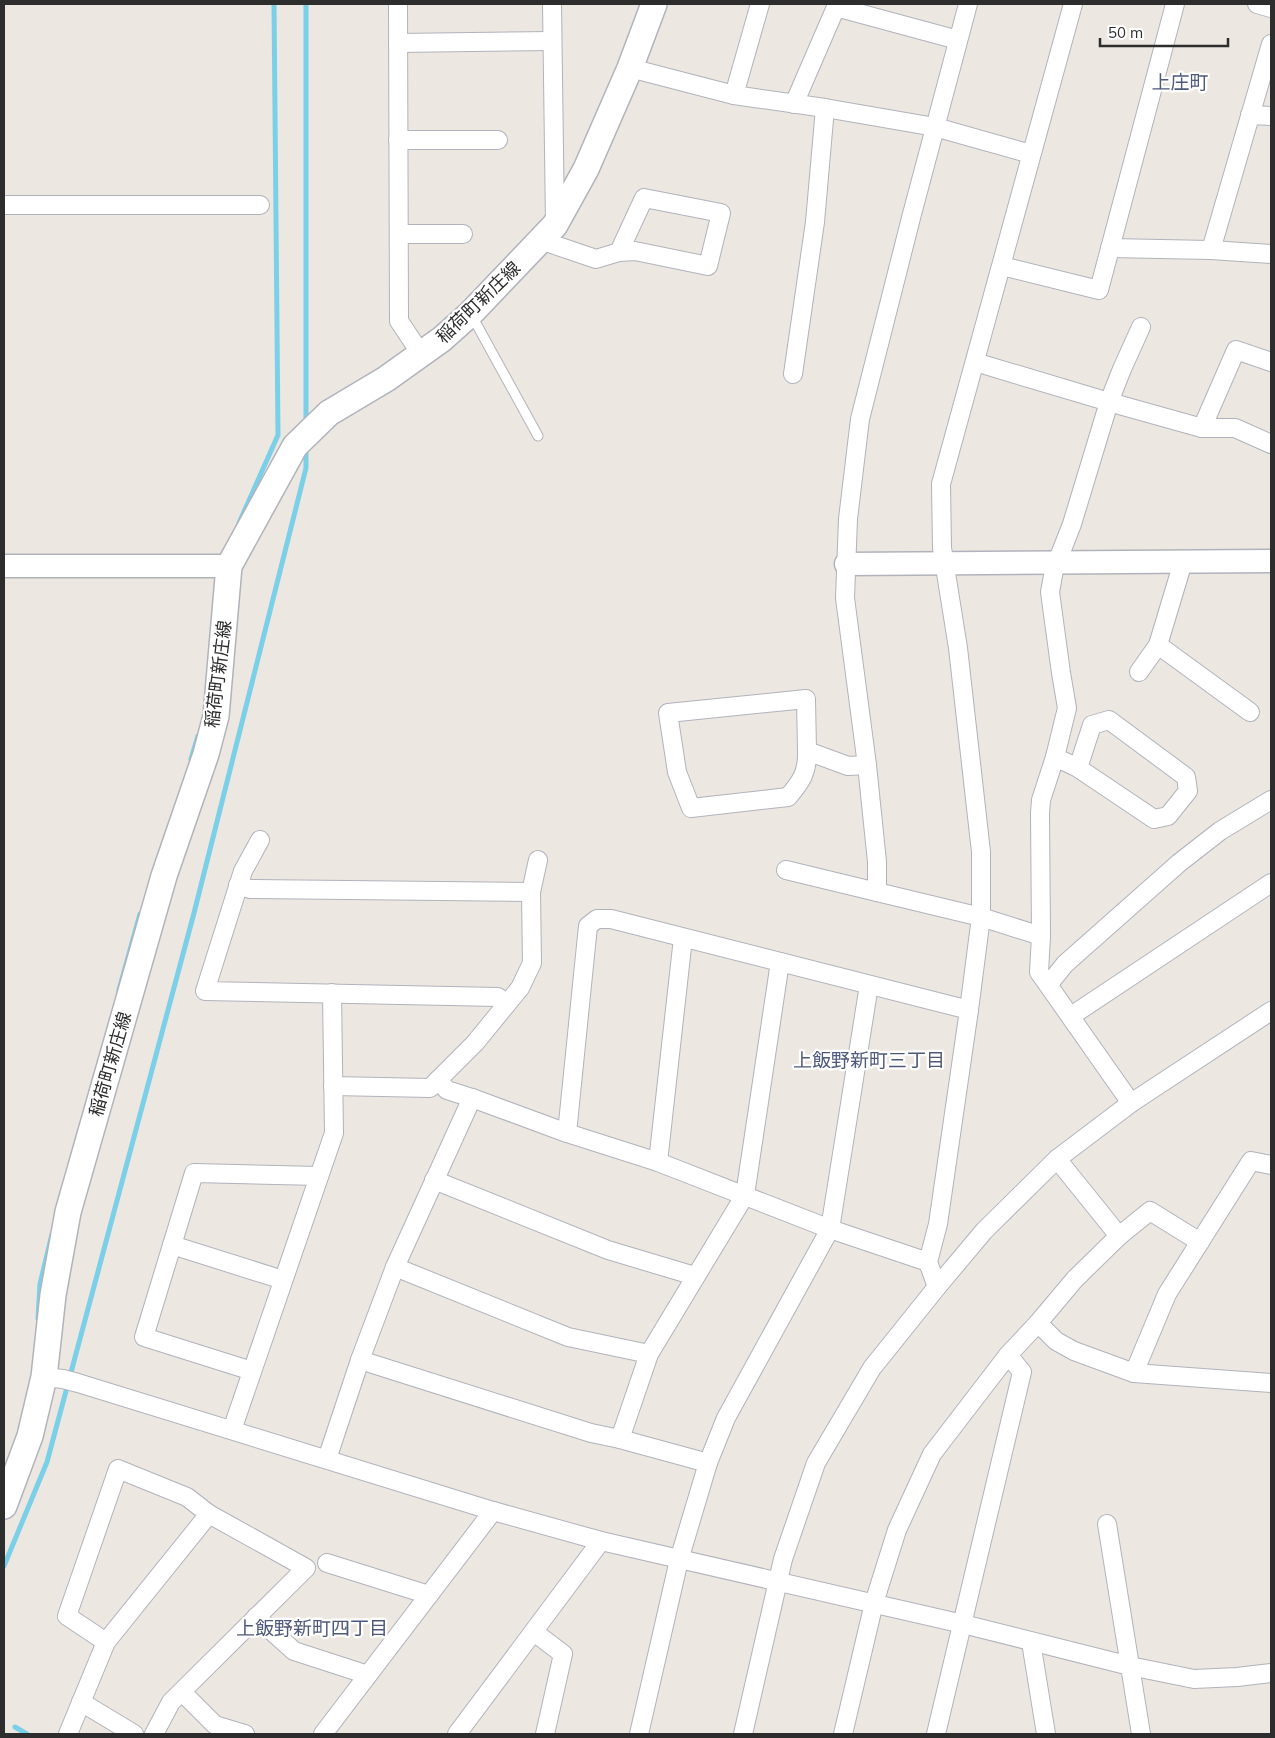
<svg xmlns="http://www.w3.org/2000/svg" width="1275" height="1738" font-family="Mulish,'Noto Sans JP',sans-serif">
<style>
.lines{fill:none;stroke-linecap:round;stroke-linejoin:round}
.stream{stroke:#7bd0e8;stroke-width:5}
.service-casing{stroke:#b1b3bc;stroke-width:11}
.minor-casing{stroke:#b1b3bc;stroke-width:20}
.tertiary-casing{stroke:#b1b3bc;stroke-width:25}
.secondary-casing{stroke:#b1b3bc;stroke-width:28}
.service{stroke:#fff;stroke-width:9}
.minor{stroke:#fff;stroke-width:18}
.tertiary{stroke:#fff;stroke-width:22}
.secondary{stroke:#fff;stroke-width:25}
.labels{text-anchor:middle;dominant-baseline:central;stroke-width:4.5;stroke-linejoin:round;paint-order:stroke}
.street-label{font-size:18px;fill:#2d2d2d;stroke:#fff}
.neighbourhood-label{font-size:19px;fill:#4f597b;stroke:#fff}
</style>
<rect width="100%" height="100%" fill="#ede7e1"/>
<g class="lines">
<!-- stream -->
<g class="stream">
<path d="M306,4v419"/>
<path d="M239,523l39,-88 -4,-431"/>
<path d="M191,759l7,-23"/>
<path d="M119,990l21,-76"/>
<path d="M38,1319l2,-35 12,-50"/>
<path d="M4,1566l43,-104 147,-549 112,-445v-21"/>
<path d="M15,1727l12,7"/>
</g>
<!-- service casing -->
<g class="service-casing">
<path id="service" d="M472,316l66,120"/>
</g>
<!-- minor casing -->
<g class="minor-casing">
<g id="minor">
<path d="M398,4l1,317 22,33"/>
<path d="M552,4l3,220"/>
<path d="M968,4l-56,210 -52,205 -12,100 -3,79 22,167 10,97v30l104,25 60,19"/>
<path d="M1257,4l14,4"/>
<path d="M398,43l154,-2"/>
<path d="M630,68l104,27 91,13 110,19 96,27"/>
<path d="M734,95l26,-91"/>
<path d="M794,104l42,-97 122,33"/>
<path d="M1250,115l21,1"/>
<path d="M398,140h100"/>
<path d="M4,205h256"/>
<path d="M399,234h64"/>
<path d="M540,240l56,19 23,-7 25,-54 77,15 -13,53 -73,-15 -16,1"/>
<path d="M1110,248l101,2 60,4"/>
<path d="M1211,250l60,-206"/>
<path d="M1002,266l97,24 76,-286"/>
<path d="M1141,327l-19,42 -13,33 93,26h33l36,16"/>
<path d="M975,362l134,40 -37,122 -18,46 -4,22 11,81 6,35 -12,49 -14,43 -1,13 1,123 -2,36 92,131"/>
<path d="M793,374l22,-152 10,-114"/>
<path d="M1202,428l34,-78 35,12"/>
<path d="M1158,645l92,67"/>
<path d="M1139,672l19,-27 25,-83"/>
<path d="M807,751c1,21 -6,31 -19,46l-97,11 -14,-36 -9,-59 138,-14 1,52 41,15 19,-1"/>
<path d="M1055,757l23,11 76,51 14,-3 20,-25 -2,-14 -77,-57 -17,5 -14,43"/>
<path d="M260,840l-17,31 -38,120 293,6 8,8"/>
<path d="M786,870l91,22"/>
<path d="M238,885l12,4 281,3"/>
<path d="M1049,984l16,-20 114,-101 41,-32 51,-31"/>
<path d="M1071,1016l200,-133"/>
<path d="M438,1080l9,10 25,8"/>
<path d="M333,1086l97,2 45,-45 31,-38 14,-17 12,-25 -1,-71 7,-32"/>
<path d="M567,1133l21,-207 9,-7h14l358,91"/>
<path d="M658,1162l25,-224"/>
<path d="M1271,1165l-20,-4 -84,133 -33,79 137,10"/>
<path d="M434,1180l174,70 87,26"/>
<path d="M1119,1236l31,-25 50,31"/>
<path d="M172,1245l111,35"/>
<path d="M395,1267l173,70 81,17"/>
<path d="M937,1287l-9,-25 10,-38 31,-214 12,-93v-65l-23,-204 -16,-100 -1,-64 132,-480"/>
<path d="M1038,1323l18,18 18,10 60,22"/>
<path d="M360,1360l231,73 29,6 88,24"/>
<path d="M252,1371l-108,-34 50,-164 125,3"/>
<path d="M44,1377l19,2 15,4 415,128 108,30 362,83 167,42 64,13 43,-2 34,-4"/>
<path d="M232,1430l102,-297 -2,-140"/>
<path d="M620,1439l29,-85 96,-159 35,-233"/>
<path d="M327,1459l33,-99 35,-93 77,-169 95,35 91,29 172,67 98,33"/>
<path d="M1107,1524l34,210"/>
<path d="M327,1563l102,32"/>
<path d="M256,1617l38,34 74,24"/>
<path d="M534,1632l29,22 -18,80"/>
<path d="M106,1642l-39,-26 51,-147 69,28 22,17 97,54 -135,134 -17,32"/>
<path d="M1031,1642l15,92"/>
<path d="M182,1692l33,33 30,9"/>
<path d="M81,1702l53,32"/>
<path d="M68,1734l38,-92 103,-128"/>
<path d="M323,1734l170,-223"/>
<path d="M457,1734l144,-193"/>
<path d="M639,1734l40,-174 29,-97 18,-45 104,-189 39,-244"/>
<path d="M743,1734l40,-175 33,-96 56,-95 65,-81 47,-56 73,-72 74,-56 140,-92"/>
<path d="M843,1734l31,-131 23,-73 35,-76 76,-99 30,-32 37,-44 44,-43 -62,-77"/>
<path d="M936,1734l86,-362 -14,-17"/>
</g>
</g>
<!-- tertiary casing -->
<g class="tertiary-casing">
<g id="tertiary">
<path d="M846,564l425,-3"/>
<path d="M4,566h225"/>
</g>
</g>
<!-- secondary casing -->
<g class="secondary-casing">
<path id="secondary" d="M4,1506l26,-70 14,-59 9,-82 15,-83 96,-336 42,-122 10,-38 13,-150 66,-120 34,-33 57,-34 56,-40 28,-25 85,-89 31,-56 44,-101 24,-64"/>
</g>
<!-- service -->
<use href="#service" class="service"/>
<!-- minor -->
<use href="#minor" class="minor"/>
<!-- tertiary -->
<use href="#tertiary" class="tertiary"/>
<!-- secondary -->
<use href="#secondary" class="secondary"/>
</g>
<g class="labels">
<!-- street labels -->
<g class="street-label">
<text transform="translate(478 302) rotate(-44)">稲荷町新庄線</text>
<text transform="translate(218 674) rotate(-83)">稲荷町新庄線</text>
<text transform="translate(110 1064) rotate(-74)">稲荷町新庄線</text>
</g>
<!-- neighbourhood labels -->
<g class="neighbourhood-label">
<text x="1180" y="82">上庄町</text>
<text x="869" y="1060">上飯野新町三丁目</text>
<text x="312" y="1628">上飯野新町四丁目</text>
</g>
</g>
<!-- border -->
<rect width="1275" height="1738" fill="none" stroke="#2d2d2d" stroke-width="10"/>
<!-- scale -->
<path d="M1100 38v8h128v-8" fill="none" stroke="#2d2d2d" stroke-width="2.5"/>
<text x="1108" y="38" font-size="15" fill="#2d2d2d" stroke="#ffffff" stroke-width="4" paint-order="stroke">50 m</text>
</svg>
